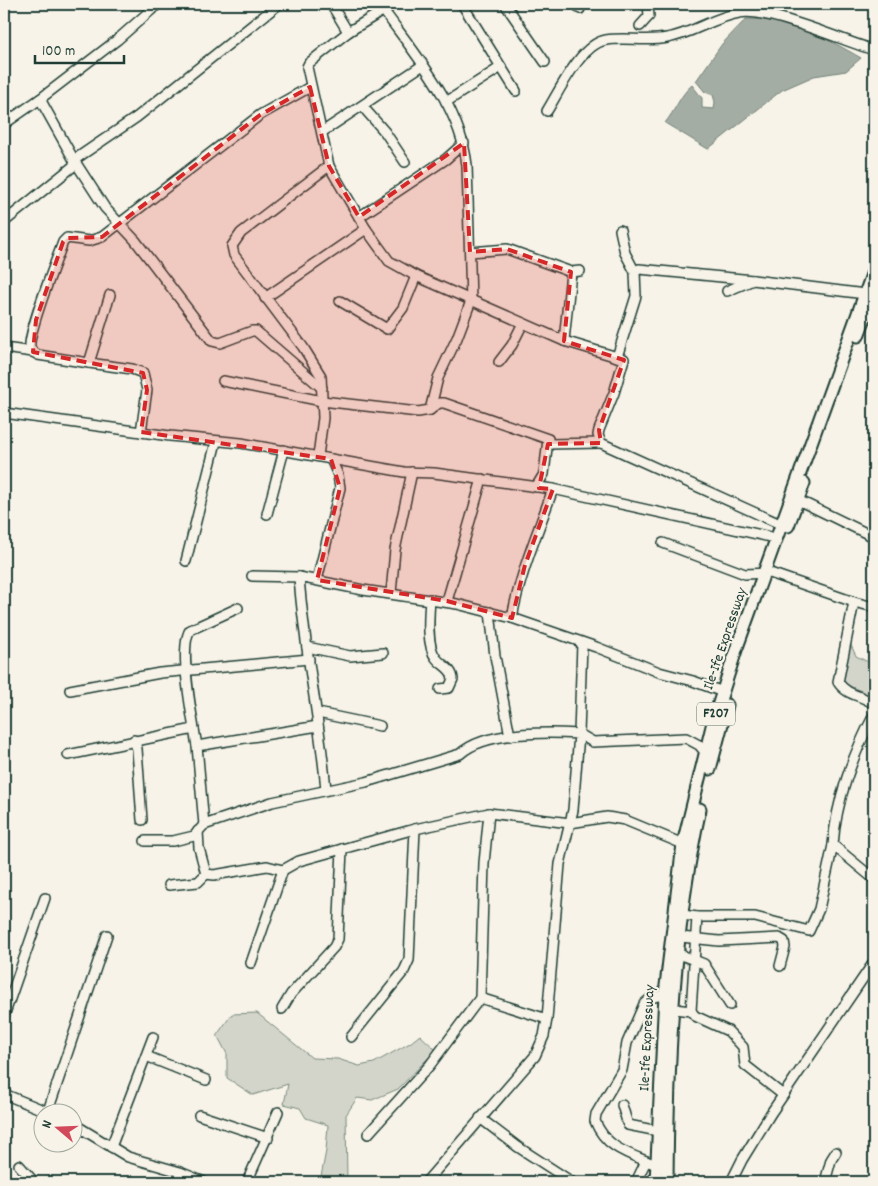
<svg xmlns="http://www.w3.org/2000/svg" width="878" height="1186" font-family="Dekko,sans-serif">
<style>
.green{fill:#d3d5ca;stroke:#79897f}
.water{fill:#a4ada3;stroke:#6f8077}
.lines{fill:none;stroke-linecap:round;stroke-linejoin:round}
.minor-casing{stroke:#1f3d34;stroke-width:12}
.major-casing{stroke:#1f3d34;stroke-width:15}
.minor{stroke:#f7f3e8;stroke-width:9}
.major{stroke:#f7f3e8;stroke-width:11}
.marked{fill:#d62828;fill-opacity:0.2;stroke:#d62828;stroke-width:4;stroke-dasharray:10 6;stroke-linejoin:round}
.labels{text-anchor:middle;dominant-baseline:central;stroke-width:4.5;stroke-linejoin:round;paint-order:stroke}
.shield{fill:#f7f3e8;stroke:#60746a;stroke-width:1}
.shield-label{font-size:14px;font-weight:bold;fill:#1f3d34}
.street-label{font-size:15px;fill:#1f3d34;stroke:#f7f3e8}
</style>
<rect width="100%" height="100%" fill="#f7f3e8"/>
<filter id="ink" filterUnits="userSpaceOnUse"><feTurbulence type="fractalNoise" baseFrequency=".02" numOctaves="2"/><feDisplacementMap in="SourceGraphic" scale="10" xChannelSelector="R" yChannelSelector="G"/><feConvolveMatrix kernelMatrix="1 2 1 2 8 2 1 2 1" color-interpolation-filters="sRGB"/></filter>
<g filter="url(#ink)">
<!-- green -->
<g class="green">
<path d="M850,643l6,13 18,9v34c-10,-10 -24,-9 -33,-20z"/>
<path d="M257,1013l55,45 26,1 21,7 15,-3 36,-20 10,-8 16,15 -38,39 -26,11 -15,-2 -11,17 1,65 3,2h-30l6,-31 2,-26 -22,-7 -6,-10 -16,-4 4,-20 -35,11 -26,-17v-24l-10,-19 15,-21z"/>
</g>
<!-- water -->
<path class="water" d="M746,19c40,-1 81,19 115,39l-15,13 -32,5 -32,14 -74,59 -43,-26c10,-12 15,-28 27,-38l10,13v10l12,1 1,-7 -2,-7 -8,-3 -9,-11 26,-37z"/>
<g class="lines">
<!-- minor casing -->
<g class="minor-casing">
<g id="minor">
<path d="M331,4l17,28"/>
<path d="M394,4l-46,28 -39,31 -2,4 22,99 37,63 23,32 27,15 148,65 60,18 -10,34 -15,37 -1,5 3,8 179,81"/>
<path d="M462,4l54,87"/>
<path d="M505,4l40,58"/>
<path d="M577,4l3,5"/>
<path d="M640,26l9,-10 -1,-12"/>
<path d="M40,99l34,61 31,48 30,32 77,101 8,2 32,-12h4l66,57"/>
<path d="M446,102l55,-35"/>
<path d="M363,107l22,25 20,30"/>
<path d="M547,111c13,-21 34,-67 59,-71 20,-3 41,2 61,-2 25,-4 47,-21 72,-25 28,-6 104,28 135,37"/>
<path d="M4,124l36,-25 77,-59 41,-36"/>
<path d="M322,132l101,-67"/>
<path d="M74,160l63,-43 142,-113"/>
<path d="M359,217l87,-58 18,-16"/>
<path d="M4,222l72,-58"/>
<path d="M620,230l5,23 10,19"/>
<path d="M470,252l37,-3 64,23 9,-1"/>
<path d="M727,291l26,-11 112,14"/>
<path d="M110,295l-21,68 -51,-8c-3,-2 -7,-3 -8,-8 -2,-15 26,-86 33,-105l4,-4 22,3 13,-4 158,-122 50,-28"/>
<path d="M265,298l101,-69"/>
<path d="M340,301l47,28 16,-21 13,-32"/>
<path d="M564,341l7,-69"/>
<path d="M4,348l29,4"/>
<path d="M617,357l19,-61 -1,-24 4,-3 114,11"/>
<path d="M499,362l13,-17 11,-22"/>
<path d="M89,363l43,6 11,4 4,17 -6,42"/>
<path d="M223,381l99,20 96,11 12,-2 8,-32 19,-40 14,-37 -4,-136c-7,-59 -49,-107 -83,-154"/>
<path d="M430,410l9,-7h5l104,36 -4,35 -8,13"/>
<path d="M4,413l166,23 71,7 163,29 30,1 119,16 222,49"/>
<path d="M548,444l53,-1"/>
<path d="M318,456l5,-38 -2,-42 -18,-29 -69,-92 -2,-9 9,-13 88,-67"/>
<path d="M798,500l76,37"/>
<path d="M267,514l17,-64"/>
<path d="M663,543l82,31 25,-1 84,29 20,5"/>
<path d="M186,561l30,-119"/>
<path d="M252,576l47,1 64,13 94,14 55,14 84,29 63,25 34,9 30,11"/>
<path d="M299,577c5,72 21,142 27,213"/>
<path d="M317,580l23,-92 -2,-13 -7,-16"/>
<path d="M391,593l4,-43 17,-78"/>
<path d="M430,599c-1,15 -4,47 6,59 6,8 16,10 17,21l-4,9 -9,1"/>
<path d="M447,601l35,-122"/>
<path d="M854,602l-16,80c9,14 24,13 36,22"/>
<path d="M490,612l5,44 15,80"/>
<path d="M512,618c8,-45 26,-86 41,-129"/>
<path d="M582,643l-3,91 14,8 93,-4 13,7 7,8"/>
<path d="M307,647l43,9 33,-3"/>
<path d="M70,690l90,-17 149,-14"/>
<path d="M318,713l62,13"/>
<path d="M874,715c-21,39 -38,86 -41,130l41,34"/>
<path d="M134,740l3,9 5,71"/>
<path d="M197,746c-4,-24 -19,-98 -7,-116l48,-22"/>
<path d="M68,755l126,-26"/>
<path d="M204,825l-7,-79 121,-20"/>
<path d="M198,831l1,17 7,26 8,1 53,-9 16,4"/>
<path d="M145,841h28l21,-5 10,-11 68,-23 94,-20 94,-28c25,-23 87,-22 119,-20l-6,76 -13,54 -13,155 -3,17 -9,20 -109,126"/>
<path d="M169,885l29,-3 8,-8"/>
<path d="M683,915l14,2h58l54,14 10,-22 14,-64"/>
<path d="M681,937l38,4 60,-3 5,3 1,6 -5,19"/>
<path d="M679,954l25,10 26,41"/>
<path d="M251,963l32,-93 16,-9 43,-12 73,-20 74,-16 81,10 37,-6 18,3 58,24"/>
<path d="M480,998l67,21"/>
<path d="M282,1009l9,-15 43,-47 4,-8 4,-90"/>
<path d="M674,1009l17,2 4,5 33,15 15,16 2,18 38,30"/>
<path d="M691,1011l6,-94"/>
<path d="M4,1016l41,-118"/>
<path d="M351,1037l53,-66 5,-11 6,-131"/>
<path d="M146,1056l60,24"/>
<path d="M4,1094l49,20"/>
<path d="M622,1105l6,20 30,6"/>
<path d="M48,1111l59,-176"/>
<path d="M199,1115l69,23"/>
<path d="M480,1118l38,29 54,35"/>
<path d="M72,1123l56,34 52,15 24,10"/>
<path d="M368,1134l62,-69 50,-67 4,-135 5,-50"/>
<path d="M111,1147l42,-110"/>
<path d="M19,1165l15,17"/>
<path d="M656,1165c-26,-11 -50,-16 -61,-44l1,-7 26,-44 5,-27 17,-39 7,-6 14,-4"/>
<path d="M247,1182l31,-70"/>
<path d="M636,1182l10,-21"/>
<path d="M731,1182l11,-22 29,-47 103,-151"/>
<path d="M825,1182l6,-22 5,-8"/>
</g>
</g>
<!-- major casing -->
<g class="major-casing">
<g id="major">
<path d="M858,336l16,-42"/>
<path d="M788,526l16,-43"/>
<path d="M710,769l17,-64"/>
<path d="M656,1182l9,-188 18,-150 30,-122 23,-72 138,-381"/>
<path d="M667,1182c1,-124 6,-252 33,-373"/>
</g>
</g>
<!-- minor -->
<use href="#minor" class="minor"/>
<!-- major -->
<use href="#major" class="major"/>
</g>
</g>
<!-- marked area -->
<path class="marked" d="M310,87l19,79 30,51 105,-74 6,109 37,-3 64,23 -7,69 60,19 -25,70 2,13 -53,1 -9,44 14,1 -28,76 -13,53 -65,-17 -130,-21 23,-92 -9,-29 -190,-27 6,-42 -4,-17 -110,-21 3,-32 27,-78 4,-4 35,-1 158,-122z"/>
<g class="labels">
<!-- shield labels -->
<rect class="shield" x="697" y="702.5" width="38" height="23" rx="4"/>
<g class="shield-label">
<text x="716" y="714">F207</text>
</g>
<!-- street labels -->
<g class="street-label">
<text transform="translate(726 639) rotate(-71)">Ile-Ife Expressway</text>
<text transform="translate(648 1038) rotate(-87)">Ile-Ife Expressway</text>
</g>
</g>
<!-- margin -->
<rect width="878" height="1186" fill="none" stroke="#f7f3e8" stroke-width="20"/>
<rect x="10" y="10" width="858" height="1166" fill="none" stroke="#1f3d34" stroke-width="2" filter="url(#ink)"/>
<!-- north arrow -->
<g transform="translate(58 1128) rotate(289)"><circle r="24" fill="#f7f3e8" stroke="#a1aaa0"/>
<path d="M0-4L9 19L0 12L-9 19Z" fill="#d1495b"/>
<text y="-8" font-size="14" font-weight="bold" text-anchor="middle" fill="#1f3d34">N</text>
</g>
<!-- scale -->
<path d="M35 55v8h89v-8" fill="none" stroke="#1f3d34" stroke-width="2.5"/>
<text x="42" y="55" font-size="15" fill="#1f3d34" stroke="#f7f3e8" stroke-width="4" paint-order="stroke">100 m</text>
</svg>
